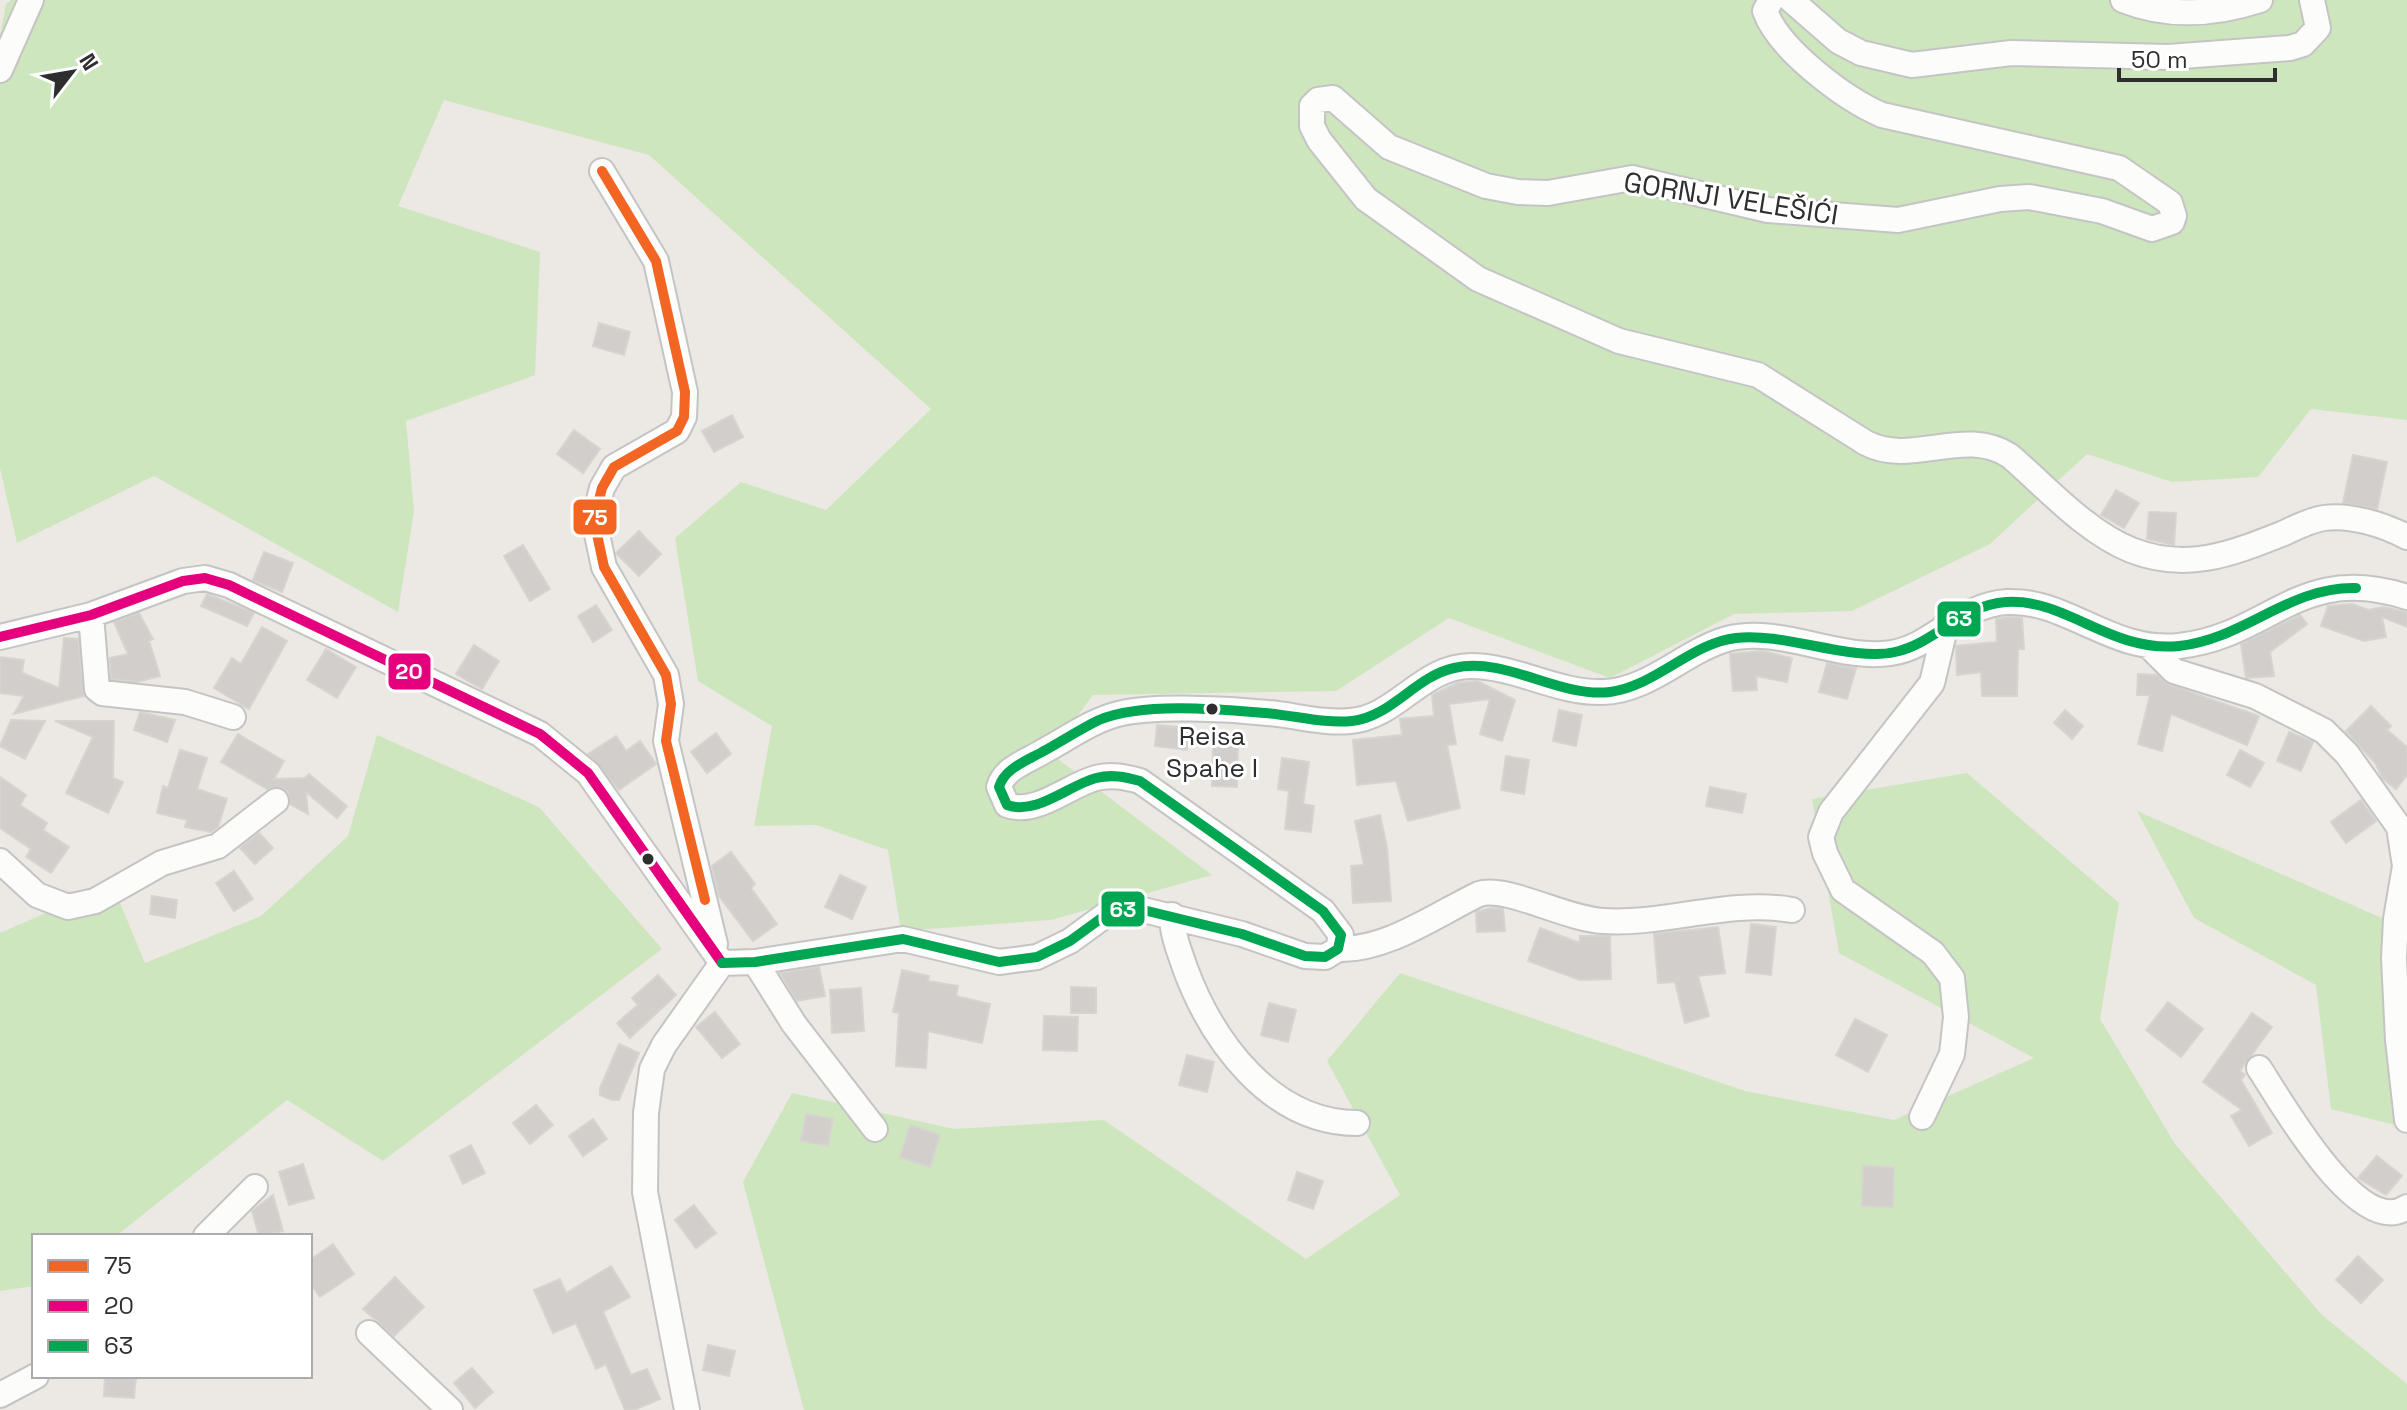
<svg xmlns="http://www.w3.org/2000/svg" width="2407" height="1410" font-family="'Space Grotesk',sans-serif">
	<rect width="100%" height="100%" fill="#ece8e4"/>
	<path fill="#cee6be" d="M11 0H2407V420L2311 409 2258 477 2172 482 2087 454 1990 544 1852 611 1734 614 1610 678 1449 618 1336 691 1093 695 1050 753 1212 875 1051 920 901 931 888 850 816 825 754 826 772 726 698 681 675 538 741 482 826 510 931 409 649 155 444 100 398 206 540 252 535 375 406 421 414 511 398 612 154 476 17 543 0 468V35L6 4Z
		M377 735 539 807 662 949 383 1161 287 1100 116 1236H34V1286L0 1291V933L112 884 145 963 261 916 348 836Z
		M1967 773 2119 903 2100 1019 2175 1144 2322 1315 2407 1384V1410H804L743 1182 792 1093 954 1129 1104 1120 1306 1259 1400 1195 1327 1061 1400 973 1745 1091 1894 1120 2034 1058 1839 953 1812 799Z
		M2137 811 2407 929V1128L2331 1109 2316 985 2194 918Z"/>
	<path fill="#d1cecb" stroke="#d7d4d0" stroke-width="2" d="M599 323 630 332 624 355 593 346Z
		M732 415 743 437 714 452 702 431Z
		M574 430 600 449 583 473 557 454Z
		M2353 455 2387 462 2377 509 2343 503Z
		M2116 490 2139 503 2124 528 2101 515Z
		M2149 512 2176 513 2174 545 2147 539Z
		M639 531 661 554 639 576 616 553Z
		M523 545 550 589 530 601 504 556Z
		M264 552 293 563 282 592 253 580Z
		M207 594 254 613 247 626 201 606Z
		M2352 604 2368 610 2383 607 2407 612V627L2382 617 2386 637 2364 641 2321 626 2328 606Z
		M596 605 612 630 593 642 578 616Z
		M139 613 153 639 149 641 160 676 137 682 111 679 110 658 128 654 114 622Z
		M2300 615 2307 624 2270 652 2274 676 2246 678 2241 644Z
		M2008 617 2022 618 2024 649H2018L2017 696H1982L1981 672 1957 675 1956 646 1997 642 1996 619Z
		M262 627 287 641 249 709 214 688 232 658 241 664Z
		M64 638 78 639 84 696 14 714 24 696 0 693V657L24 660 22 673 59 688Z
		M474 645 499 661 482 689 456 674Z
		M326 649 356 667 337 698 307 680Z
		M1762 651 1792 658 1787 682 1756 676 1757 690 1733 691 1730 654Z
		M1827 663 1856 668 1847 699 1819 692Z
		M2138 674 2157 675 2170 685 2259 716 2247 745 2171 714 2162 751 2138 744 2150 695H2137Z
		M1477 681 1515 700 1502 741 1480 734 1490 699 1449 704 1456 744 1447 745 1460 808 1408 821 1396 781 1357 785 1353 740 1402 735 1400 719 1434 716 1432 695 1457 683Z
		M2371 706 2391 726 2387 730 2407 747V775L2396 789 2382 778 2376 764 2346 731Z
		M1559 710 1582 715 1576 746 1553 741Z
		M2065 710 2083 726 2072 739 2054 723Z
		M140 712 175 720 167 742 134 730Z
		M11 720 45 721 25 759 0 746Z
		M55 721H114L113 778 123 782 108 813 66 793 93 737Z
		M1157 725 1189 728 1187 750 1155 746Z
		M2289 732 2313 742 2301 771 2277 761Z
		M716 733 731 754 707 773 691 752Z
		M238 734 284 761 274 779 305 778 309 774 347 806 337 818 306 792 308 814 290 804 288 792 282 788 267 789 221 762Z
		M616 736 626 751 640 741 656 764 619 790 588 754Z
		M1213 744H1238L1237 787 1212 786Z
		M180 750 207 758 197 789 227 799 218 827 211 832 185 827 187 820 157 813 163 786 168 788Z
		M2240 750 2264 763 2250 787 2227 775Z
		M1506 756 1529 760 1524 794 1501 790Z
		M1282 758 1309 762 1303 804 1314 806 1311 832 1285 829 1289 791 1278 789Z
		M0 777 26 795 20 805 47 823 43 830 69 847 51 873 26 857 31 849 0 828Z
		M1710 787 1746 794 1742 813 1706 806Z
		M2361 800 2376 821 2346 843 2331 822Z
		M1380 815 1387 847 1391 901 1353 903 1351 866 1364 865 1355 821Z
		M259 833 273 848 255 864 240 848Z
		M731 852 755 884 751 888 777 924 753 941 719 896 712 866Z
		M234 871 253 899 234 911 216 883Z
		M840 875 866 887 852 919 825 907Z
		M152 896 177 900 175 918 150 914Z
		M1491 908 1503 909 1505 931 1477 932 1476 912Z
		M1751 924 1776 927 1771 975 1746 972Z
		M1718 927 1725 973 1698 976 1709 1016 1685 1023 1675 982 1658 983 1654 934Z
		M1540 928 1580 943V936H1610L1611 979 1580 980 1528 961Z
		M819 967 825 996 797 1001 780 973Z
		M902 970 929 976 928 981 958 986 956 996 990 1004 982 1043 928 1031 926 1068 896 1066 899 1013 893 1012Z
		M658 975 676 995 630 1038 617 1023 638 1005 632 998Z
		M1071 987 1096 988V1013H1071Z
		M861 988 864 1031 832 1033 830 990Z
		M2168 1002 2203 1029 2181 1057 2146 1030Z
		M1269 1003 1296 1010 1288 1042 1261 1035Z
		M715 1012 740 1044 722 1058 696 1027Z
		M2252 1013 2272 1027 2240 1071 2245 1075 2241 1080 2272 1133 2249 1146 2231 1116 2242 1110 2203 1082Z
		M1044 1016 1078 1017 1077 1051 1043 1050Z
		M1855 1019 1887 1035 1868 1072 1836 1055Z
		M619 1044 639 1053 619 1100H612L600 1095V1088Z
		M1187 1055 1214 1062 1207 1092 1179 1085Z
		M536 1105 553 1125 530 1144 513 1123Z
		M806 1114 833 1119 828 1146 801 1141Z
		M593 1119 607 1139 583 1156 569 1136Z
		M910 1125 940 1135 930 1167 900 1157Z
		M471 1145 485 1173 463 1184 450 1156Z
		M2377 1156 2402 1176 2386 1195 2358 1178Z
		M303 1164 314 1198 289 1205 279 1172Z
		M1863 1166 1894 1167 1893 1207 1862 1206Z
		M1297 1172 1323 1181 1313 1209 1288 1200Z
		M273 1195 283 1231 259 1236 252 1211Z
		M694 1205 716 1233 696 1248 675 1220Z
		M333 1244 354 1274 320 1297 310 1283V1260Z
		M2358 1256 2383 1280 2361 1303 2336 1280Z
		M611 1266 630 1297 603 1312 631 1375 647 1369 660 1399 634 1410H625L606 1364 596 1369 576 1323 553 1333 534 1290 560 1279 566 1293Z
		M395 1277 424 1307 394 1336 363 1309Z
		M708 1345 735 1351 729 1376 703 1370Z
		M472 1368 493 1392 475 1408 454 1383Z
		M105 1376H136L134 1398 104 1396Z"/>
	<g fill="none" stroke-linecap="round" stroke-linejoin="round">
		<defs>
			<path id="minor" d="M1771 0 1765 11C1779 50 1845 99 1882 115L2119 168 2170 203 2174 216 2172 222 2152 229 2102 211 2029 197 2000 199 1898 220 1768 210 1632 178 1548 193 1518 192 1486 186 1389 147 1333 98 1318 100 1312 106V126L1319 140 1366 199 1478 279 1619 341 1758 375 1866 443C1912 467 1965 426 2010 456 2046 487 2086 532 2131 550 2187 572 2231 554 2284 533 2297 527 2310 520 2324 518 2350 514 2384 525 2407 537
				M1791 0 1838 41 1861 53 1912 65 2011 53 2168 57 2290 48 2303 44 2318 28 2312 0
				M2123 0C2168 18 2214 15 2260 0
				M0 70 31 0
				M602 171 656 261 685 392 684 417 677 431 614 467 602 488 594 520 604 567 666 675 671 704 666 741 715 944
				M91 615 97 689 102 693 185 702 233 717
				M0 637 91 615 183 581 205 578 229 585 540 734 588 773 722 963
				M2149 646 2174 671 2255 696 2324 731 2347 754 2399 827 2405 866 2396 919 2394 958 2398 1040 2407 1120
				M0 861 37 895 68 907 95 901 162 863 218 846 276 801
				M1172 915C1172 934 1179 950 1185 968 1212 1041 1271 1123 1357 1123
				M1338 949C1386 951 1437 914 1479 894 1506 885 1565 919 1603 921 1666 925 1728 899 1792 910
				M755 962 794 1024 875 1129
				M722 963 755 962 903 939 999 962 1037 957 1070 941 1107 914 1131 907 1242 934 1305 956 1325 957 1338 949 1341 935 1323 911 1140 781C1125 777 1112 774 1096 778 1069 785 1036 816 1007 805L999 787C1004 768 1028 761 1044 751 1068 738 1091 721 1118 714 1154 705 1229 709 1268 713 1294 715 1324 724 1350 721 1396 718 1422 666 1471 666 1516 666 1559 694 1603 692 1649 691 1685 651 1727 639 1780 625 1838 661 1891 653 1933 647 1959 605 2007 602 2067 599 2111 653 2179 646 2271 636 2299 562 2407 597
				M2259 1068C2281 1101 2359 1241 2407 1207
				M1922 1117 1952 1054 1956 1017 1952 978 1933 953 1843 890 1825 853 1821 837 1831 812 1932 683 1946 624
				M206 1236 255 1187
				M369 1333 450 1410
				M0 1395 36 1376
				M687 1410 645 1192 646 1113 652 1069 664 1045 722 963"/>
		</defs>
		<use href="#minor" stroke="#c5c4c5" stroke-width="28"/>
		<use href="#minor" stroke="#fcfcfb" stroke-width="24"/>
		<defs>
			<path id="bus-1" d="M602 171 656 261 685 392 684 417 677 431 614 467 602 488 594 520 604 567 666 675 671 704 666 741 705 900"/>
			<path id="bus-2" d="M0 637 91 615 183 581 205 578 229 585 540 734 588 773 722 963"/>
			<path id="bus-3" d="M722 963 755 962 903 939 999 962 1037 957 1070 941 1107 914 1131 907 1242 934 1305 956 1325 957 1338 949 1341 935 1323 911 1140 781C1125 777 1112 774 1096 778 1069 785 1036 816 1007 805L999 787C1004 769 1026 761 1042 752 1061 742 1080 729 1099 720 1142 702 1218 709 1265 713 1293 715 1324 724 1352 721 1391 717 1416 676 1454 668 1506 656 1558 698 1610 692 1656 686 1691 643 1736 638 1784 632 1852 662 1895 652 1936 643 1961 605 2006 602 2066 598 2111 653 2179 646 2244 639 2290 586 2356 588"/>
		</defs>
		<use href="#bus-1" stroke="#fff" stroke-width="16"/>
		<use href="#bus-2" stroke="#fff" stroke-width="16"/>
		<use href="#bus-3" stroke="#fff" stroke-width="16"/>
		<use href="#bus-1" stroke="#f26522" stroke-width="10"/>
		<use href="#bus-2" stroke="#e5007d" stroke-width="10"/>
		<use href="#bus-3" stroke="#00a651" stroke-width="10"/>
	</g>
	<g fill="#2e2e2e" stroke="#fff" stroke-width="3">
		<circle cx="1212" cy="709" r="7"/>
		<circle cx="648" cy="859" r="7"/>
	</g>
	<g text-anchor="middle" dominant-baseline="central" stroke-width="6" stroke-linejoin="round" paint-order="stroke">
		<g font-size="26" fill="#2e2e2e" stroke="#fff">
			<text x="1212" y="736">Reisa<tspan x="1212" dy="32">Spahe I</tspan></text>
		</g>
		<g font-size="28" fill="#2e2e2e" stroke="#fff">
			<text transform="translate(1731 198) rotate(9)">GORNJI VELEŠIĆI</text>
		</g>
	</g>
	<g stroke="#fff" stroke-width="3">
		<rect x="572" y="498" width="46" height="38" rx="8" fill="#f26522"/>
		<rect x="1936" y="600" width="46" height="38" rx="8" fill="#00a651"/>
		<rect x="387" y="652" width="45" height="39" rx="8" fill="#e5007d"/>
		<rect x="1100" y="890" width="46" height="38" rx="8" fill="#00a651"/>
	</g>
	<g font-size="22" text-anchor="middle" font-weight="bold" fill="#fff">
		<text x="595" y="525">75</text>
		<text x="1959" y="626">63</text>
		<text x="409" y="679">20</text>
		<text x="1123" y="917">63</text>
	</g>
	<rect x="32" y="1234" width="280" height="144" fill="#ffffff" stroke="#ababab" stroke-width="2"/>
	<rect x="48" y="1260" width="40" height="12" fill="#f26522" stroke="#ababab" stroke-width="2"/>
	<text x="104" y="1274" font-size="24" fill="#2e2e2e">75</text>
	<rect x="48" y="1300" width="40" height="12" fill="#e5007d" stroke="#ababab" stroke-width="2"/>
	<text x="104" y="1314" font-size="24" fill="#2e2e2e">20</text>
	<rect x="48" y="1340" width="40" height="12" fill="#00a651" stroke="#ababab" stroke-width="2"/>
	<text x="104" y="1354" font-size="24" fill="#2e2e2e">63</text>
	<g transform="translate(72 72) rotate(59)" stroke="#ffffff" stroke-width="6" paint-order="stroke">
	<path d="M0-6L14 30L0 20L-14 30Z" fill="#2e2e2e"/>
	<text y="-12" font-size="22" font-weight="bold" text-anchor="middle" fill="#2e2e2e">N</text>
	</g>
	<path d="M2119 68v12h156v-12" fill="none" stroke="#2e2e2e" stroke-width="4"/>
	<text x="2131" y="68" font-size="24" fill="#2e2e2e" stroke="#ffffff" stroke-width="6" paint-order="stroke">50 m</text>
</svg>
